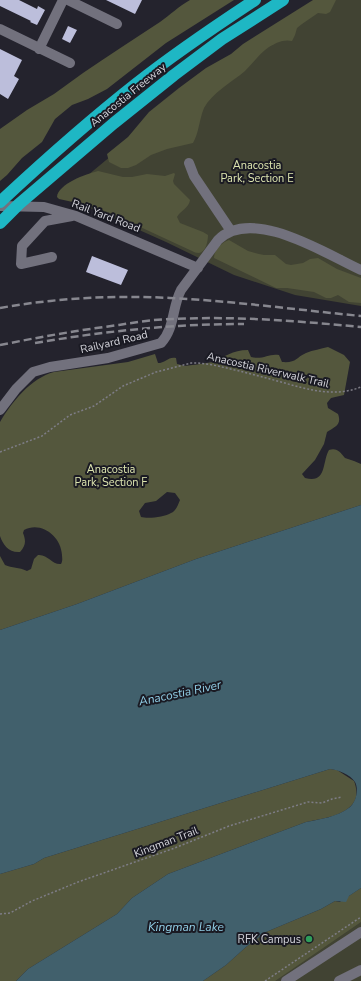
<svg xmlns="http://www.w3.org/2000/svg" width="361" height="981" font-family="'Nunito Sans',sans-serif">
	<rect width="100%" height="100%" fill="#24232d"/>
	<path fill="#414333" d="M320 0H361V306L295 295 234 275 166 242 90 208 64 195 129 141Z
		M361 888V981H203L340 902Z"/>
	<path fill="#54573d" fill-rule="evenodd" d="M190 0H234L166 43 107 89 88 99 72 105 55 119 42 142 22 158 7 175 0 181V129L27 110 54 94 83 73C108 56 134 39 160 22 170 15 179 6 190 0Z
		M313 0H336L330 12 326 14 318 13 302 24 297 28 295 35 292 41C283 39 276 43 269 47 259 54 253 63 245 71 232 82 212 93 204 108 199 120 199 133 193 143L167 149 151 155 136 165 128 168H121L109 162 107 154 128 137 149 112 179 88 206 68 231 54 243 44Z
		M98 171 123 177H132L147 174 165 176 174 173 175 174 173 181 174 184 190 200C189 208 181 210 177 217L180 223 203 232 208 235C208 241 206 252 199 253 196 253 194 252 192 251L110 213 91 206 59 199 57 197C58 184 86 174 98 171Z
		M229 240 248 251 259 254 264 255H275L286 264 291 265 303 263 310 259 318 258 337 269 361 278V303L349 302 338 295 331 298H326L314 292 287 288H276L214 258C214 250 222 242 229 240Z
		M328 347 344 355 350 362 344 395 331 398 327 403 328 408 338 414C342 425 335 427 327 432L324 444 315 460 302 474 305 478C327 484 322 462 329 450 337 447 341 453 345 458L354 461 361 464V505L196 559 77 604 0 630V556L5 565C12 568 19 567 27 571L31 569 34 559 38 555C48 554 52 565 61 564 63 560 62 558 62 555 61 536 41 521 24 530L23 533C26 541 26 545 20 552 9 553 3 545 0 536V422C12 402 31 378 54 372L128 362 155 354 158 363C165 363 169 356 176 358L177 364C179 364 181 365 184 366 185 366 209 363 212 362 225 357 232 350 248 350L251 357C263 360 269 353 279 355L282 362C297 363 295 358 306 353 313 350 321 349 328 347ZM167 492 175 493 180 500C178 505 176 511 171 513 165 517 148 519 141 517L139 511 145 503 156 501Z
		M330 769 337 770 354 781C356 786 357 792 356 797 352 815 321 819 306 822L168 874 132 898 117 914 28 969 16 981H0V874L34 864 44 858Z
		M361 888V922L275 981H203L226 965 246 947 266 932 321 909 335 901 340 902Z"/>
	<path fill="#41606c" d="M361 505V888L349 896 346 902 335 901 321 909 266 932 246 947 226 965 203 981H16L28 969 117 914 132 898 168 874 306 822C321 819 337 817 350 807 356 802 359 789 355 782 350 774 338 770 330 769L44 858 34 864 0 874V630L77 604 196 559Z"/>
	<path fill="#bcbedb" d="M0 0H19L37 9 38 6 45 10 37 25 30 22 31 21 0 6Z
		M106 0H142L135 14Z
		M68 26 77 30 70 43 62 39Z
		M0 49 22 60 14 76 19 79 8 99 0 94Z
		M92 256 128 270 121 285 86 272Z"/>
	<g fill="none" stroke-linecap="round" stroke-linejoin="round">
		<path stroke="#7e7d86" stroke-width="1.5" stroke-dasharray="2 2" stroke-linecap="butt" d="M0 452 42 436 70 415 94 406 123 386 156 372 191 363H198L213 365C232 369 251 374 270 379 301 387 330 399 361 387
			M0 914 10 913 32 901 78 882 172 849 229 826 308 802 322 803 332 799 342 797
			M265 981 361 917"/>
		<path stroke="#72717d" stroke-width="10" d="M68 0 117 24
			M0 29 70 63
			M39 49 63 0
			M189 163 194 176 231 231
			M0 206 44 207 76 216 198 268
			M52 257 21 264 22 246 45 221 72 216
			M0 410 16 389 33 372 50 367 108 358 161 343C175 328 172 307 181 290L218 240C252 206 326 254 361 270
			M286 981 361 932
			M339 981 361 970"/>
		<path stroke="#1eb7c4" stroke-width="12" d="M0 202C44 161 89 121 136 84 174 54 214 27 255 0
			M0 223 19 204 114 123 174 75 222 39 283 0"/>
		<path stroke="#87878f" stroke-width="2.5" stroke-dasharray="8 4" stroke-linecap="butt" d="M0 308C56 298 113 295 170 298 234 301 298 310 361 316
			M35 343C105 331 174 324 244 324
			M0 345C40 337 79 330 119 325 137 322 156 319 174 319 236 316 298 321 361 327"/>
	</g>
	<circle fill="#2e9e5b" stroke="#1a1a23" stroke-width="1.5" cx="309" cy="939" r="4"/>
	<g text-anchor="middle" dominant-baseline="central" stroke-width="4" stroke-linejoin="round" paint-order="stroke">
		<g font-size="11" fill="#d4d4db" stroke="#1a1a23">
			<text transform="translate(128 95) rotate(-39)">Anacostia Freeway</text>
			<text transform="translate(106 216) rotate(21)">Rail Yard Road</text>
			<text transform="translate(114 342) rotate(-13)">Railyard Road</text>
			<text transform="translate(268 370) rotate(13)">Anacostia Riverwalk Trail</text>
			<text transform="translate(166 842) rotate(-21)">Kingman Trail</text>
		</g>
		<g font-size="11" fill="#dde5af" stroke="#1a1a23">
			<text x="257" y="165">Anacostia<tspan x="257" dy="13">Park, Section E</tspan></text>
			<text x="111" y="469">Anacostia<tspan x="111" dy="13">Park, Section F</tspan></text>
		</g>
		<g font-size="11" fill="#d4d4db" stroke="#1a1a23" text-anchor="end">
			<text x="301" y="939">RFK Campus</text>
		</g>
		<g font-size="12" font-style="italic" fill="#91cee6" stroke="#1a1a23">
			<text transform="translate(180 693) rotate(-12)">Anacostia River</text>
			<text x="186" y="927">Kingman Lake</text>
		</g>
	</g>
</svg>
